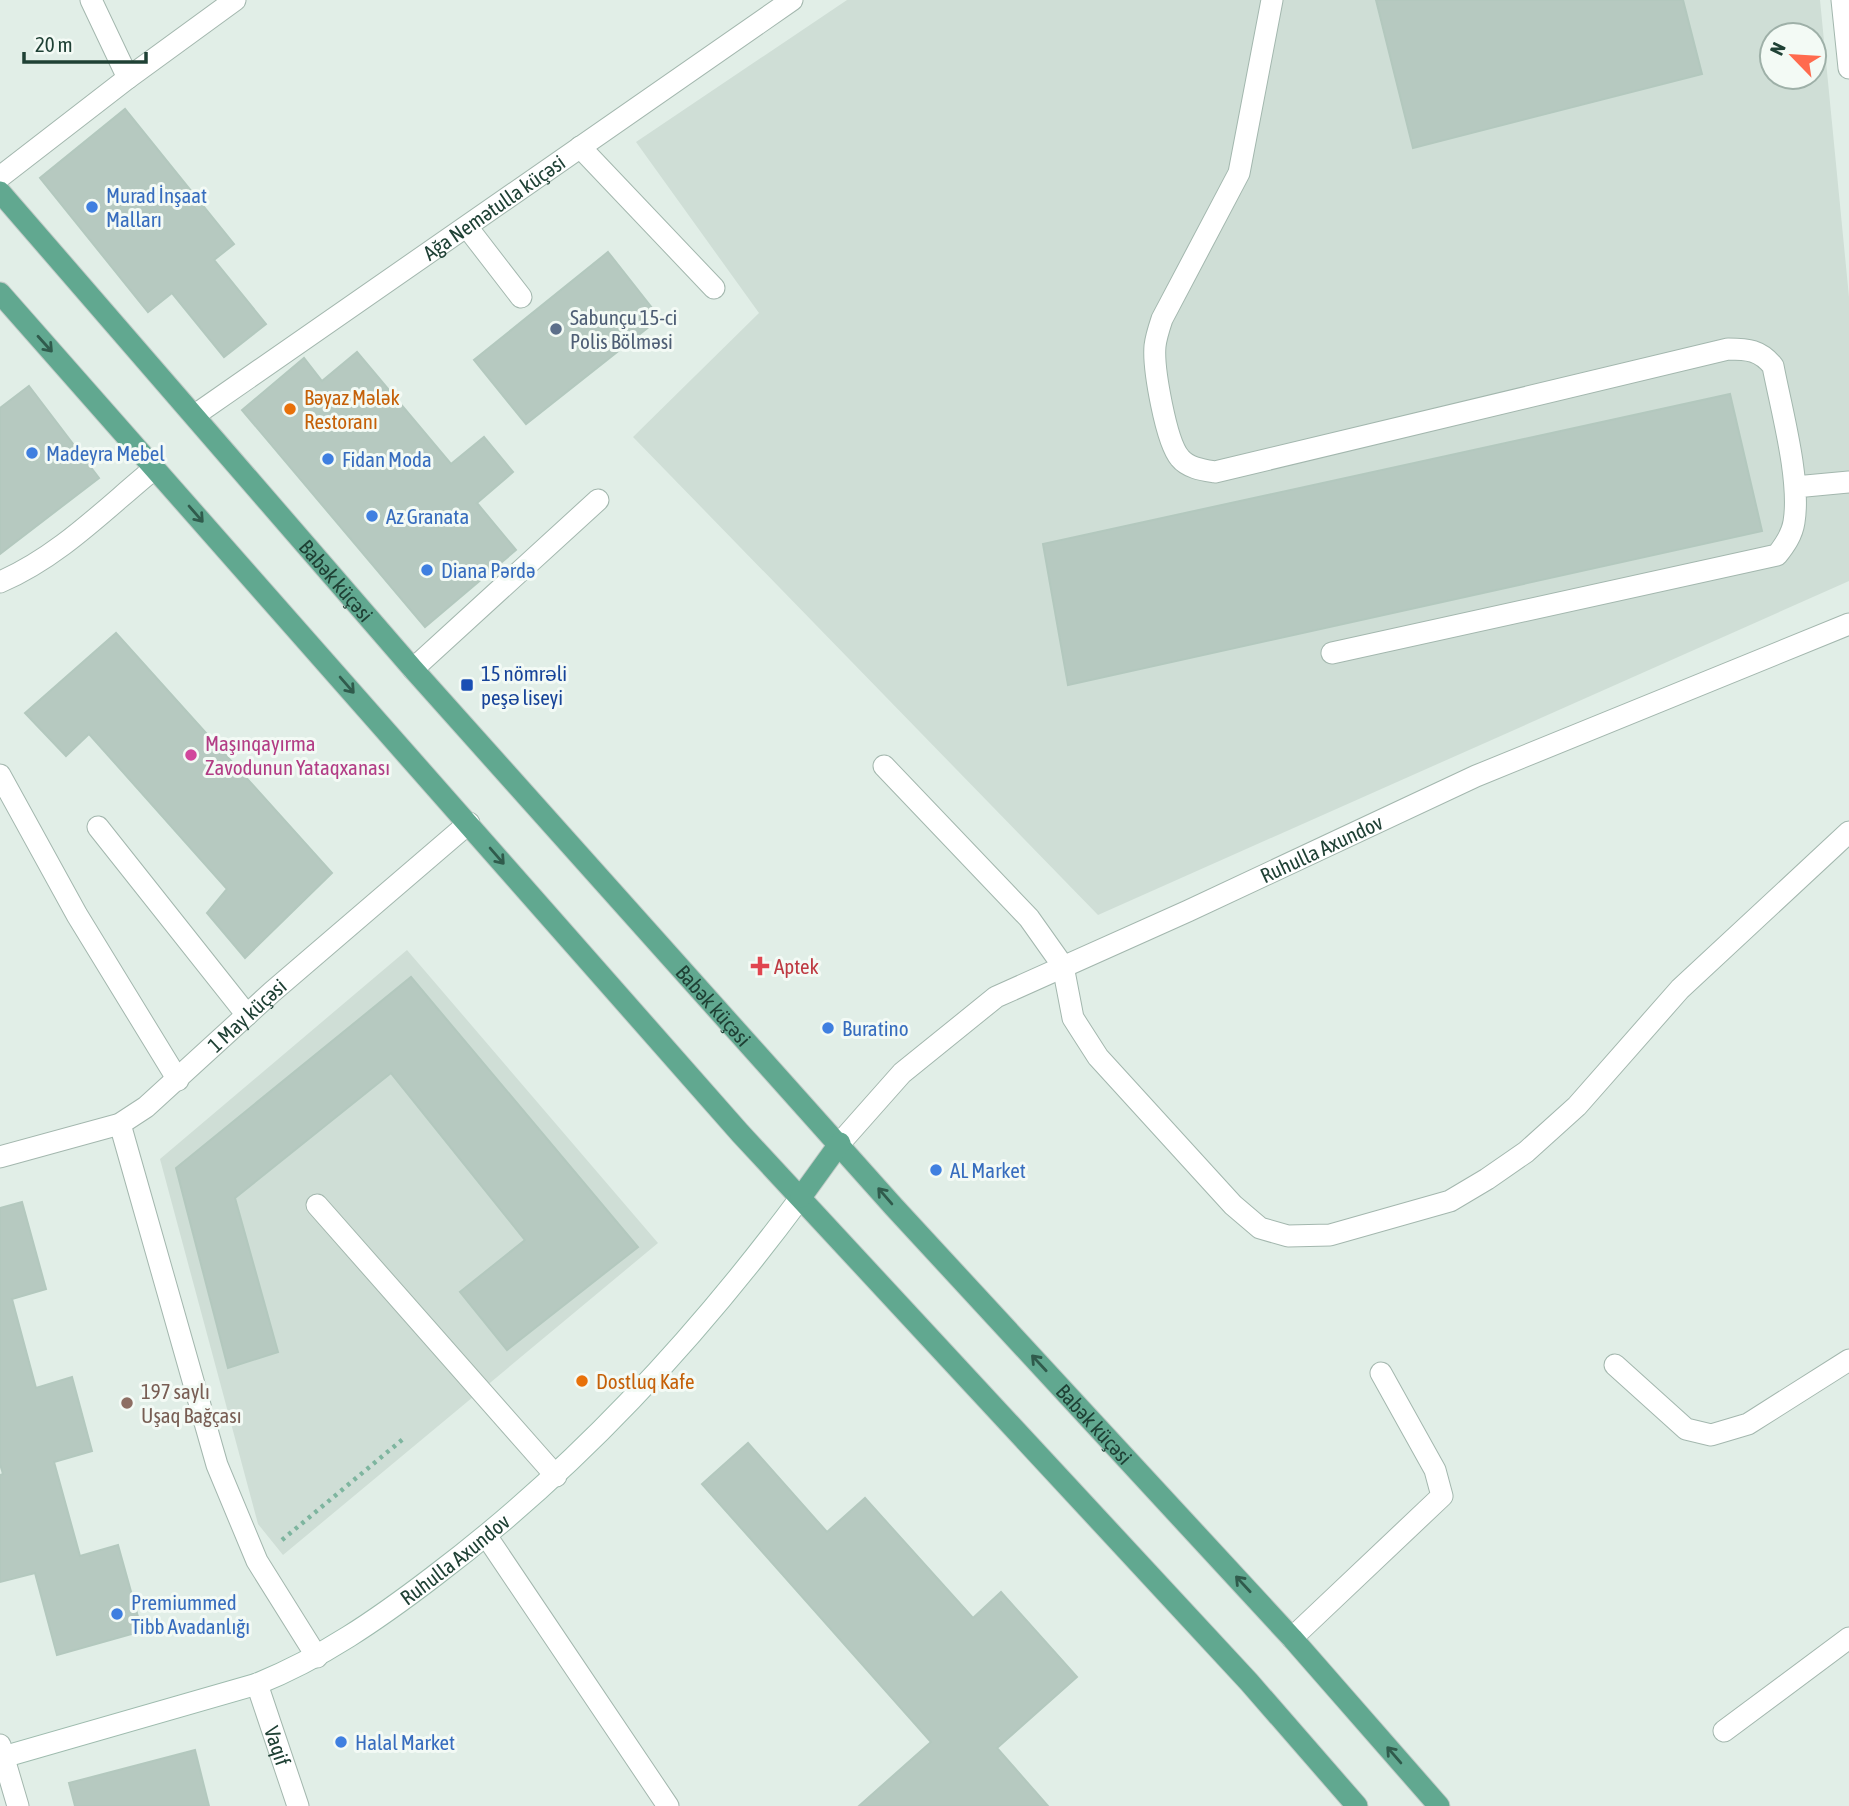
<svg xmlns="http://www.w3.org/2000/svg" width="1849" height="1806" font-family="'Asap Condensed',sans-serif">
	<rect width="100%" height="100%" fill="#e1eee7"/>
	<path fill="#cfded6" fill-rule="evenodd" d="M847 0H1820L1849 297V581L1098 915 633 437 759 313 636 142ZM1772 35H1814V77H1772Z
		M407 950 658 1243 283 1555 258 1524 160 1159Z"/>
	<path fill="#b6c9c0" stroke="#b3c8be" stroke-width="2" d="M1376 0H1683L1702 74 1413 148Z
		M125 109 234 244 214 260 266 324 224 357 172 293 148 312 40 178Z
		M608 252 660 318 526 424 474 360Z
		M357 352 451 464 484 437 513 472 477 503 516 550 425 627 242 410 304 358 322 381Z
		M29 386 99 478 0 554V408Z
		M1730 394 1762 531 1068 685 1043 544Z
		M116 633 332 873 245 958 207 913 227 889 89 734 66 756 25 713Z
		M411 977 638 1247 507 1350 460 1292 525 1240 391 1073 235 1198 278 1352 228 1368 176 1168Z
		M22 1202 46 1289 12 1299 36 1388 72 1377 92 1451 54 1462 80 1556 118 1545 142 1631 57 1655 35 1573 0 1582V1475L3 1474 0 1464V1208Z
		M748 1443 827 1532 865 1498 973 1618 1001 1592 1077 1677 997 1748 1048 1806H859L931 1742 702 1484Z
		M195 1750 209 1806H75L69 1783Z"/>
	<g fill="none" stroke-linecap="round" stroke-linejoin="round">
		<defs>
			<path id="lane" d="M1272 0 1239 173 1162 319C1159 328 1156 337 1155 346 1153 368 1166 442 1180 458 1188 468 1203 470 1215 472L1728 349C1748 349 1760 350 1773 366 1781 408 1801 480 1794 522 1792 535 1785 545 1777 555L1332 653
				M580 147 714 288
				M467 227 521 297
				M1795 487 1849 482
				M884 766 1029 918 1063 966
				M98 827 247 1015
				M317 1205 556 1476"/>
			<g id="street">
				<path d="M1842 0 1849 68"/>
				<path d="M128 78 235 0"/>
				<path d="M0 177 128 78 91 0"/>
				<path id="s1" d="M195 415 792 0"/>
				<path d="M0 582C59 557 106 508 155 468"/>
				<path d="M413 669 598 500"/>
				<path d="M0 775 77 915 178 1080"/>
				<path d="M1063 966 1073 1018 1098 1057 1233 1205 1260 1228 1288 1236 1330 1235 1450 1201 1487 1179 1526 1152 1577 1106 1680 989 1849 832"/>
				<path d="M120 1124 217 1465 257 1561 317 1657"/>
				<path id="s2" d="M840 1143 902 1073 996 997 1188 911 1476 776 1849 624"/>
				<path id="s3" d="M0 1157 120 1124 146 1107 272 992 469 823"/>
				<path d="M1615 1365 1686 1429 1711 1435 1748 1424 1849 1360"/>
				<path d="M487 1537 668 1806"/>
				<path d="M1292 1638 1442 1496 1435 1470 1381 1373"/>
				<path id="s4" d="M257 1684 298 1806"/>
				<path d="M1724 1731 1849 1638"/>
				<path d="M0 1745 18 1806"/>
			</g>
			<g id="secondary">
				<path id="s5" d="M0 1758 257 1684C322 1658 378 1619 433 1577 575 1470 695 1340 801 1197"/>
			</g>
			<g id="primary">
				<path id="s6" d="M0 192 413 669 894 1207 1292 1638 1439 1806"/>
				<path d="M0 293 740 1133 1249 1682 1357 1806"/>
				<path d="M801 1197 840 1143"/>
			</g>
		</defs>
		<use href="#lane" stroke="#a3b7ae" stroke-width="23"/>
		<use href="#street" stroke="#a3b7ae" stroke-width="23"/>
		<use href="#secondary" stroke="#9ebbae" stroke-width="23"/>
		<use href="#primary" stroke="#c0cac6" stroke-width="23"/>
		<path stroke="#7eb59f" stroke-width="4.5" stroke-dasharray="3.5 5" stroke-linecap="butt" d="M282 1540 403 1439"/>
		<use href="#lane" stroke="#fff" stroke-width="21"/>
		<use href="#street" stroke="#fff" stroke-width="21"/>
		<use href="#secondary" stroke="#fff" stroke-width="21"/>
		<use href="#primary" stroke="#61a890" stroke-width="21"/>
	</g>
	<defs><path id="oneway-shaft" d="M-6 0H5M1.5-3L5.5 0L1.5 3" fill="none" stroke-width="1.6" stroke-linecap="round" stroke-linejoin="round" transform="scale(1.75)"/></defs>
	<g stroke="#305b4c">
		<use href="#oneway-shaft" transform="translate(45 344) rotate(48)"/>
		<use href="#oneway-shaft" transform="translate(196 514) rotate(49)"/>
		<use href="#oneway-shaft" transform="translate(347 685) rotate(49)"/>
		<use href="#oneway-shaft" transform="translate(497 856) rotate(49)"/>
		<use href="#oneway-shaft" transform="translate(885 1196) rotate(-131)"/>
		<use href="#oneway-shaft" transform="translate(1039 1363) rotate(-133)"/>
		<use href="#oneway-shaft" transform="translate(1243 1584) rotate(-133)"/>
		<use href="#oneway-shaft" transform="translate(1394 1755) rotate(-131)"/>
	</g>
	<g fill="#3f7fe0" stroke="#f3faf5" stroke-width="2.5">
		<circle cx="92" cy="207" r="7"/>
		<circle cx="32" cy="453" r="7"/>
		<circle cx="328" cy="459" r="7"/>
		<circle cx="372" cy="516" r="7"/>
		<circle cx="427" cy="570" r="7"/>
		<circle cx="828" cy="1028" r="7"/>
		<circle cx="936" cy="1170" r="7"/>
		<circle cx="117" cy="1614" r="7"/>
		<circle cx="341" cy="1742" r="7"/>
	</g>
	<circle fill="#5c6f8a" stroke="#f3faf5" stroke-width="2.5" cx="556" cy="329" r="7"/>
	<g fill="#e8710a" stroke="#f3faf5" stroke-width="2.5">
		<circle cx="290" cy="409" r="7"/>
		<circle cx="582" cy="1381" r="7"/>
	</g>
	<rect fill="#1a4fb4" stroke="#f3faf5" stroke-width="2.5" x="460" y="678" width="14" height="14" rx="3.5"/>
	<circle fill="#d1479c" stroke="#f3faf5" stroke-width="2.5" cx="191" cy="755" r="7"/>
	<path fill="#e0444e" stroke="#f3faf5" stroke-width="2.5" d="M756.5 955.5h7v7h7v7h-7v7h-7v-7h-7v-7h7z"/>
	<circle fill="#8d6e63" stroke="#f3faf5" stroke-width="2.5" cx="127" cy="1403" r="7"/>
	<g text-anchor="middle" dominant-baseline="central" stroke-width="6" stroke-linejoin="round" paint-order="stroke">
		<g font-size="21" fill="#366cbe" stroke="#f3faf5" text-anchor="start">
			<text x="106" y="195">Murad İnşaat<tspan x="106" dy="24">Malları</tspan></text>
			<text x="46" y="453">Madeyra Mebel</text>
			<text x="342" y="459">Fidan Moda</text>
			<text x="386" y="516">Az Granata</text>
			<text x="441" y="570">Diana Pərdə</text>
			<text x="842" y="1028">Buratino</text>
			<text x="950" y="1170">AL Market</text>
			<text x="131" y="1602">Premiummed<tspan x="131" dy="24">Tibb Avadanlığı</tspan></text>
			<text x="355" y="1742">Halal Market</text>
		</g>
		<g font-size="21" fill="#1f4135" stroke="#f3faf5">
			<text stroke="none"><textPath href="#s1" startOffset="364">Ağa Nemətulla küçəsi</textPath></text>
			<text stroke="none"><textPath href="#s6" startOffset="514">Babək küçəsi</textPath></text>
			<text stroke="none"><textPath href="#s2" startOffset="572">Ruhulla Axundov</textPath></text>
			<text stroke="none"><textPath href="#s6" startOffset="1082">Babək küçəsi</textPath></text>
			<text stroke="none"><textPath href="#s3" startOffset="292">1 May küçəsi</textPath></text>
			<text stroke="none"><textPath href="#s6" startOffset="1648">Babək küçəsi</textPath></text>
			<text stroke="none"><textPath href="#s5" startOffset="502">Ruhulla Axundov</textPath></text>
			<text stroke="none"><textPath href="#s4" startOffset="65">Vaqif</textPath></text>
		</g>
		<g font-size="21" fill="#4e5e75" stroke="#f3faf5" text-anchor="start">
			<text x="570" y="317">Sabunçu 15-ci<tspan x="570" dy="24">Polis Bölməsi</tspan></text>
		</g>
		<g font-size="21" fill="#c56008" stroke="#f3faf5" text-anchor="start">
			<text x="304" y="397">Bəyaz Mələk<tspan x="304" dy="24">Restoranı</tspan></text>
			<text x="596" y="1381">Dostluq Kafe</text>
		</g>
		<g font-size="21" fill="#164399" stroke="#f3faf5" text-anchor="start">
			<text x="481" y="673">15 nömrәli<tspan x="481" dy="24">peşә liseyi</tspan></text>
		</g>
		<g font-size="21" fill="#b23c85" stroke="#f3faf5" text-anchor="start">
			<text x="205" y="743">Maşınqayırma<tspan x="205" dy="24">Zavodunun Yataqxanası</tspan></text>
		</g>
		<g font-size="21" fill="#be3a42" stroke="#f3faf5" text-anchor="start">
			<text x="774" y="966">Aptek</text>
		</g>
		<g font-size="21" fill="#785e54" stroke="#f3faf5" text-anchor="start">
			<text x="141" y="1391">197 saylı<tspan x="141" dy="24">Uşaq Bağçası</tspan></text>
		</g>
	</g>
	<g transform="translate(1793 56) rotate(295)"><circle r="33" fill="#f3faf5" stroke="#9eb0a8" stroke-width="2"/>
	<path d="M0-5L12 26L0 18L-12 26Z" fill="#ff6a4e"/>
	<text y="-10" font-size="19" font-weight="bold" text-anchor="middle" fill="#1f4135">N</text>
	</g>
	<path d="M24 52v10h122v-10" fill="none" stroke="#1f4135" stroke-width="3.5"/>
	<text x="35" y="52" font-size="21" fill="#1f4135" stroke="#f3faf5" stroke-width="5" paint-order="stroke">20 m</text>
</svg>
